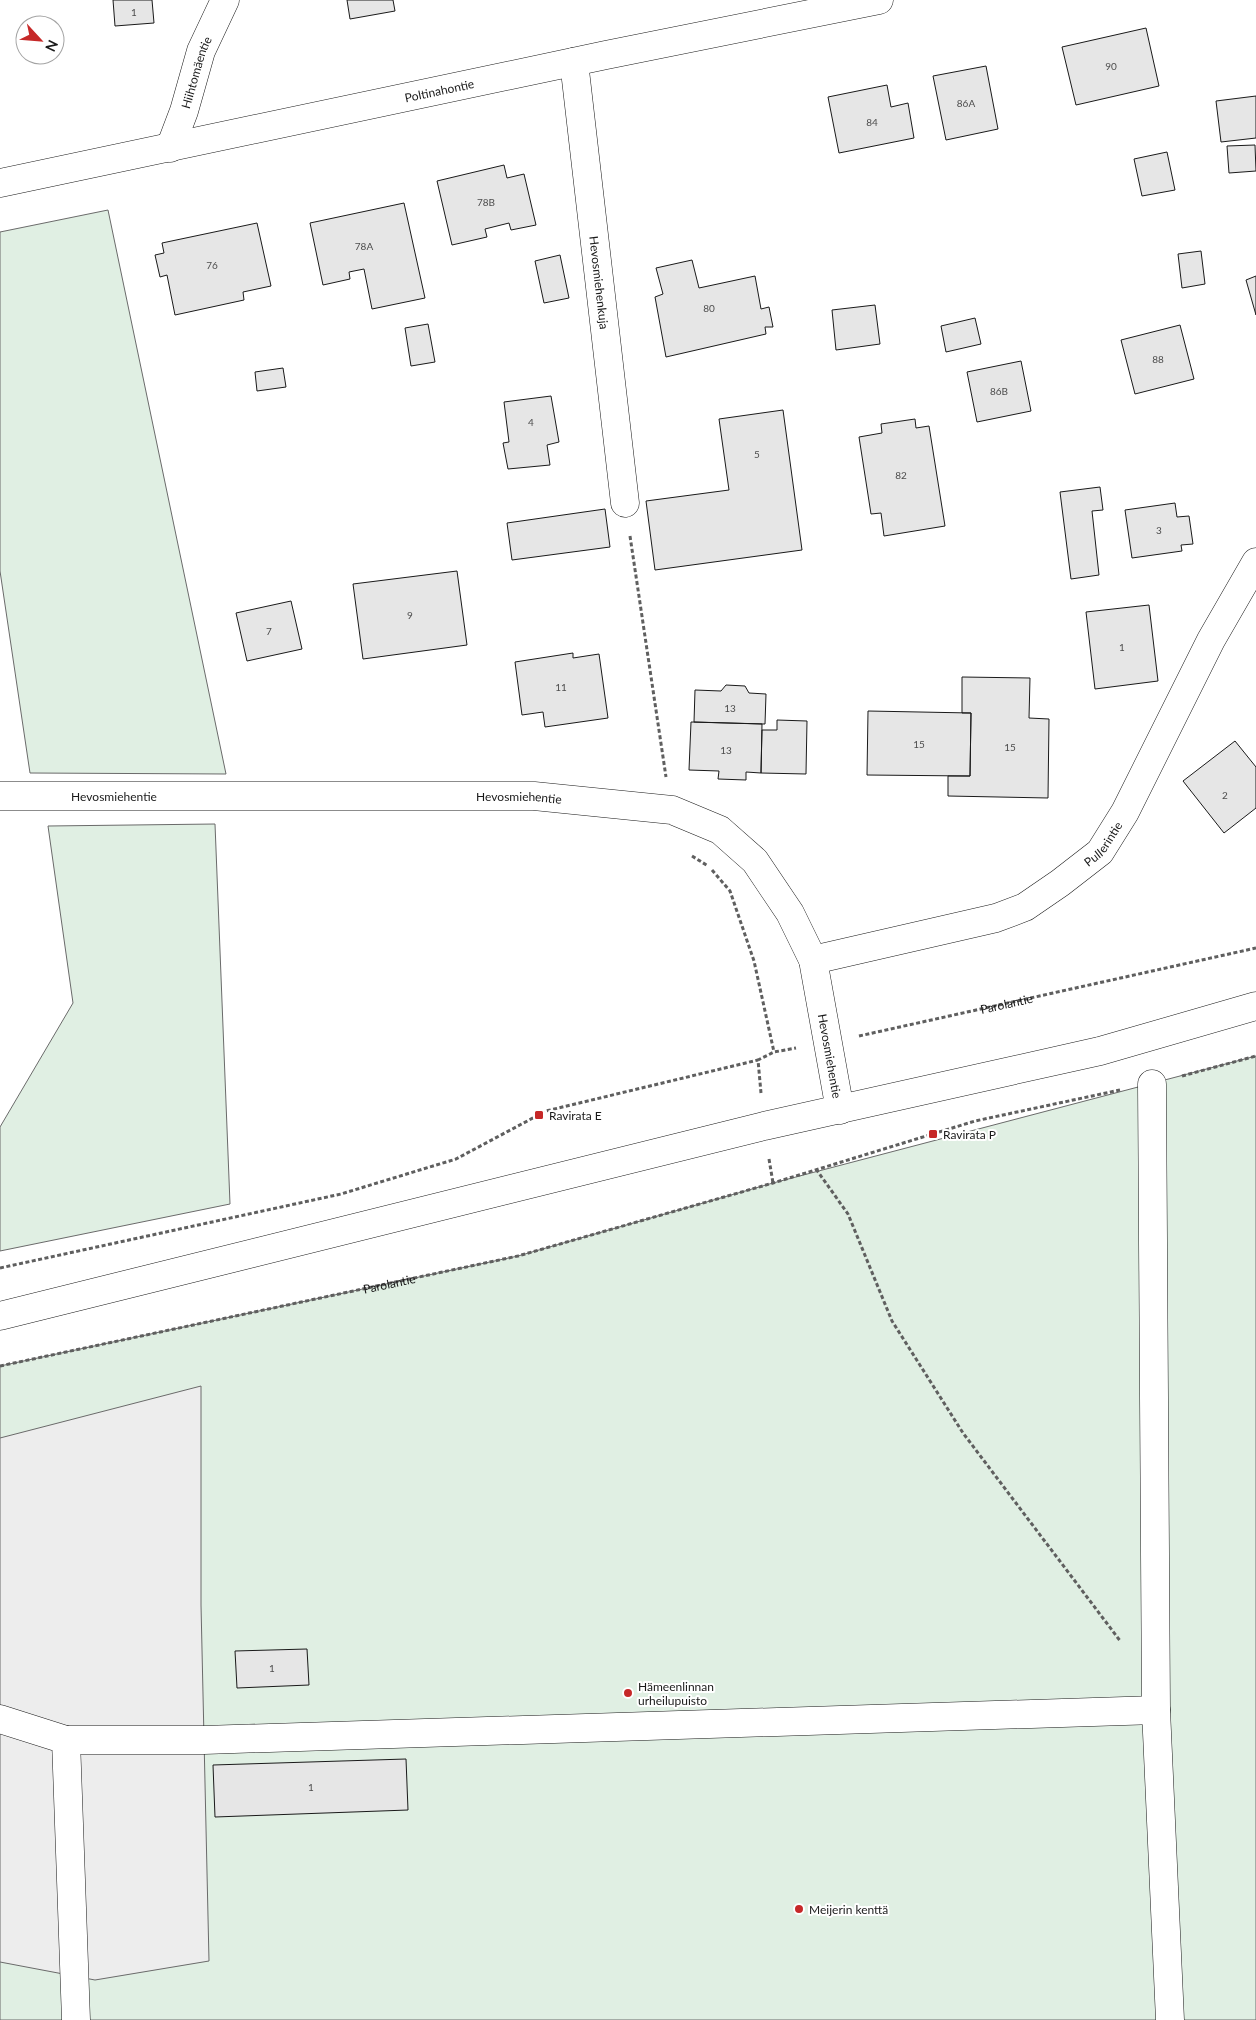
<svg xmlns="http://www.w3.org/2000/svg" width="1256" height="2020" font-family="Lato,sans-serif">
	<rect width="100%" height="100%" fill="#fff"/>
	<path fill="#e0efe3" stroke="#6a6a6a" d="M108 210 226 774 30 773 0 571V232Z
		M215 824 230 1204 0 1251V1127L73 1003 48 826Z
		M1256 1056V2020H0V1366L518 1256 773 1183Z"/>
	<path fill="#ededed" stroke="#6a6a6a" d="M201 1386V1605L209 1961 95 1980 0 1962V1438Z"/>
	<path fill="#e6e6e6" stroke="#1a1a1a" d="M113 0H152L154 23 115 26Z
		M347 0H393L395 11 350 19Z
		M1146 28 1159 86 1076 105 1062 47Z
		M986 66 998 129 946 140 933 76Z
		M887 85 891 107 908 103 914 138 839 153 828 97Z
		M1256 96V138L1221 142 1216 101Z
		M1255 145 1256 171 1229 173 1227 146Z
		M1167 152 1175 190 1142 196 1134 159Z
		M504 165 507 178 524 174 536 225 511 230 509 223 485 229 487 237 452 245 437 181Z
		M404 203 425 298 372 309 364 269 349 272 350 279 323 285 310 223Z
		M257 223 271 286 243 292 244 300 175 315 167 275 160 277 155 255 164 253 162 243Z
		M1201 251 1205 284 1182 288 1178 254Z
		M560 255 569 298 544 303 535 261Z
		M692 260 699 288 755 276 761 309 769 307 773 327H765L766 334 666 357 655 297 663 294 656 268Z
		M1256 276V315L1246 280Z
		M875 305 880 344 836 350 832 310Z
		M975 318 981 344 946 352 941 326Z
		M428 324 435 362 411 366 405 328Z
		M1180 325 1194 379 1135 394 1121 340Z
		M1021 361 1031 411 977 422 967 372Z
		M283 368 286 387 257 391 255 372Z
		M551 396 559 442 547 445 550 465 508 469 503 443 509 442 504 402Z
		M783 410 802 550 655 570 646 501 729 490 719 419Z
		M915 419 916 428 929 426 945 526 884 536 881 513 871 514 859 437 882 433 881 424Z
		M1100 487 1103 510 1092 511 1099 575 1071 579 1060 492Z
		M1175 503 1177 517 1189 516 1193 544 1181 545 1182 551 1132 558 1125 510Z
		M605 509 610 547 512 560 507 523Z
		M457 571 467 645 363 659 353 584Z
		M291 601 302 649 247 661 236 613Z
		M1149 605 1158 681 1095 689 1086 612Z
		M573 653V658L599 654 608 718 545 727 543 712 522 715 515 662Z
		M962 677 1030 678 1029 718 1049 719 1048 798 948 796V776H970L971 713H962Z
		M726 685 745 686 749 693 766 694 765 724 694 722 695 690 721 691Z
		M868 711 971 713 970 776 867 775Z
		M777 720 807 721 806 774 761 773 762 730H777Z
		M691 722 762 724 761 773 746 772V780L718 779 719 771 689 770Z
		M1235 741 1256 767V808L1224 833 1183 781Z
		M307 1649 309 1685 237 1688 235 1651Z
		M406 1759 408 1810 215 1817 213 1765Z"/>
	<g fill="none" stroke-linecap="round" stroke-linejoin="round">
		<defs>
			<g id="minor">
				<path id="s3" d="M574 62 625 503"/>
				<path id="s4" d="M170 148 184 111 201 51 225 0"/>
				<path id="s5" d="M0 183 606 55 879 0"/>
				<path id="s6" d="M0 796H534L672 810 720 830 755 861 790 913 813 960 840 1110"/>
				<path id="s7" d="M813 960 996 918 1025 907 1060 883 1100 852 1125 812 1211 640 1256 562"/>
				<path d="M1152 1084 1156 1710 1170 2020"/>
				<path d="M0 1719 66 1740 76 2020"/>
				<path d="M66 1740H204L1156 1710"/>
			</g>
			<path id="major" d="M0 1316 764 1126 1100 1051 1256 1006"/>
		</defs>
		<use href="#minor" stroke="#1a1a1a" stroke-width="29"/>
		<use href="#major" stroke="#1a1a1a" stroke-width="29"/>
		<g stroke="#5f5f5f" stroke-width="3" stroke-dasharray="4 2.5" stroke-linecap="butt">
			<path d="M630 536 666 777"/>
			<path d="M692 856 708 866"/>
			<path d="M712 870 730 891 754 961 774 1052"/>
			<path id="s1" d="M859 1036 1256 948"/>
			<path d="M1182 1076 1256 1056"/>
			<path d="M761 1093 758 1060 774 1052 796 1048"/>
			<path d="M769 1159 773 1183"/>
			<path d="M816 1169 848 1214 892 1321 963 1433 1121 1642"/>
			<path d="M0 1268 341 1194 456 1159 546 1111 758 1060"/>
			<path id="s2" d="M0 1366 518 1256 773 1183 975 1121 1120 1090"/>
		</g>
		<use href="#minor" stroke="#fff" stroke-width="28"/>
		<use href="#major" stroke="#fff" stroke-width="28"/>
	</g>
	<g fill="#c62828" stroke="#fff" stroke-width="2">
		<rect x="534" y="1110" width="10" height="10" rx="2.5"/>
		<rect x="928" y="1129" width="10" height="10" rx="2.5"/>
		<circle cx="628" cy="1693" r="5"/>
		<circle cx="799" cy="1909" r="5"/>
	</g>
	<g text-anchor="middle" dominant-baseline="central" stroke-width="4" stroke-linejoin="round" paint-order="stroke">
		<g font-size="10" fill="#4d4d4d">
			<text x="134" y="12">1</text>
			<text x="1111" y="66">90</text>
			<text x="966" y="103">86A</text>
			<text x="872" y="122">84</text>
			<text x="486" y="202">78B</text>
			<text x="364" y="246">78A</text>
			<text x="212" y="265">76</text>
			<text x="709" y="308">80</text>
			<text x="1158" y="359">88</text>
			<text x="999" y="391">86B</text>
			<text x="531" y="422">4</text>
			<text x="757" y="454">5</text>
			<text x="901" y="475">82</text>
			<text x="1159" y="530">3</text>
			<text x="410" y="615">9</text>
			<text x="269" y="631">7</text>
			<text x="1122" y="647">1</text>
			<text x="561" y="687">11</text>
			<text x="730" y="708">13</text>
			<text x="919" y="744">15</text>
			<text x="1010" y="747">15</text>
			<text x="726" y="750">13</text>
			<text x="1225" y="795">2</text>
			<text x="272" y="1668">1</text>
			<text x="311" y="1787">1</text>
		</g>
		<g font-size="12" fill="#1a1a1a" stroke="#fff">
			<text stroke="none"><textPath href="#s4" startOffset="80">Hiihtomäentie</textPath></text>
			<text stroke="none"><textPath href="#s5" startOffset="449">Poltinahontie</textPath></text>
			<text stroke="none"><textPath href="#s3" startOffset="222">Hevosmiehenkuja</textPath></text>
			<text stroke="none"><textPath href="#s6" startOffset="114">Hevosmiehentie</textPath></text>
			<text stroke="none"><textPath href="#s6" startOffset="519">Hevosmiehentie</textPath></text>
			<text stroke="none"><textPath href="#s7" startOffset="320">Pullerintie</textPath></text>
			<text stroke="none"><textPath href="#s1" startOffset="151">Parolantie</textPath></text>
			<text stroke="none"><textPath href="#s6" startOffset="984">Hevosmiehentie</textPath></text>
			<text stroke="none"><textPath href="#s2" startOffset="398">Parolantie</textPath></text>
		</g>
		<g font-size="12" fill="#1a1a1a" stroke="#fff" text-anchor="start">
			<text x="549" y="1115">Ravirata E</text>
			<text x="943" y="1134">Ravirata P</text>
			<text x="638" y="1686">Hämeenlinnan<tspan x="638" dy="14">urheilupuisto</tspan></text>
			<text x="809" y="1909">Meijerin kenttä</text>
		</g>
	</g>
	<g transform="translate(40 40) rotate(116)"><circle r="24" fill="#ffffff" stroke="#a3a3a3"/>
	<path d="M0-4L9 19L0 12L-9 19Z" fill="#c62828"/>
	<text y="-8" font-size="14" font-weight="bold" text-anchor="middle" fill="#1a1a1a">N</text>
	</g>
</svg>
